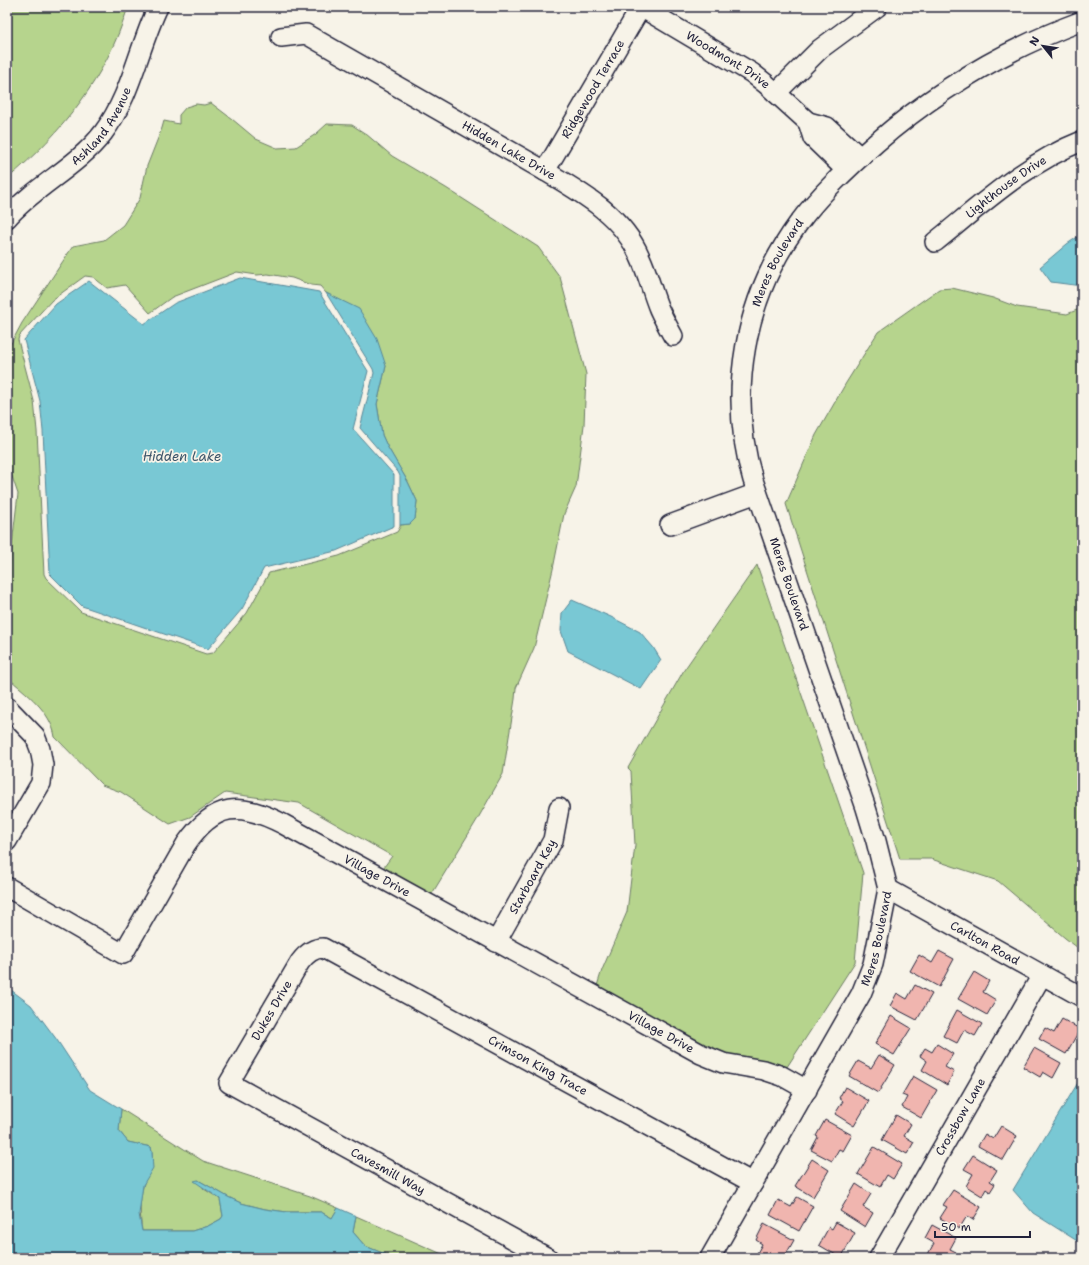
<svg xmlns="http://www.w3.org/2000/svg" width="1089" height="1265" font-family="'Shantell Sans',sans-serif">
	<rect width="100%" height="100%" fill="#f7f3e8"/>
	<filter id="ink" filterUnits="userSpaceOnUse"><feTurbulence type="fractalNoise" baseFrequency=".025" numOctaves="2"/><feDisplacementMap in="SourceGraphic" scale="8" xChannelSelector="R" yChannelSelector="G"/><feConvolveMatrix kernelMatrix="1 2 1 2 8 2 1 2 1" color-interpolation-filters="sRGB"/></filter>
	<g filter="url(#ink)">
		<path fill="#b6d48d" stroke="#6c7b64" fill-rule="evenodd" d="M7 7H128C106 78 63 132 7 179Z
			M211 103 232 119 256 139 277 148 296 147 316 134 327 124 352 125 366 134 392 156 446 188 538 247 560 277 586 374 584 425 576 487 564 514 553 569 534 648 516 688 515 699 503 774 477 820 430 897 381 871 392 856 299 803 225 793 190 817 170 824 121 792 102 785 55 737C51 711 26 693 7 677V587L18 494 7 462V351L22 323 73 246 104 240 123 225 140 198 147 166 162 128 164 121 179 124V115L186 107 196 104 204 105ZM237 272 257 275 268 274 292 278 311 285 320 286 326 293 332 296 386 366 377 404 382 435 387 446 408 482 417 501 415 519 410 524 400 525V527L397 532 339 556 269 573 247 613 213 653 206 654 81 612 46 578 44 574 37 431 34 401 18 340 19 336 52 300 85 276 93 277 107 288 125 285 150 313 172 297Z
			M952 288 993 298 1017 307 1067 314 1082 308V951L1065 938 998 881 931 859H900L786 504 816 435 846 383 878 332 939 289Z
			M757 565 863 873 855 962 785 1070 715 1054 596 989 602 970 627 912 635 845 631 771 628 768 684 670Z
			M121 1109 203 1161 310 1196 338 1208 332 1218 321 1212H287L265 1209 241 1203 228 1197 198 1180 204 1189 220 1199 223 1216 221 1219 208 1226 192 1231H142C140 1216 139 1202 143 1187 146 1171 156 1166 151 1147L128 1142 119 1131Z
			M356 1216 451 1258H395L365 1246 353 1232Z"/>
		<path fill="#79c8d4" stroke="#568697" d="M1082 234V286L1051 282 1040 267 1067 244Z
			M240 278 319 292 368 371 353 429 394 475V526L336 551 264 568 242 609 208 649 82 606 50 574 43 431 40 401 24 340 56 304 89 281 144 324 175 303Z
			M326 293 359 309 377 339 386 366 377 404 382 435 387 446 408 482 417 501 415 519 410 524 400 525V476L398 472 360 428 374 373 373 369Z
			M572 600 611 617 640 632 653 647 661 660 641 689 568 651 561 631 562 613Z
			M7 987 31 1005 57 1040 90 1090 121 1109 119 1131 128 1142 151 1147C153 1154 152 1161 153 1168L143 1185 139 1214 142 1231H192L208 1226 221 1219 223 1216 220 1199 194 1181 198 1180 228 1197 241 1203 265 1209 287 1212H321L332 1218 338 1208 356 1216 353 1232 365 1246 395 1258H7Z
			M1079 1081 1082 1083V1244L1033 1213 1013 1190Z"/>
		<path fill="#f0b5af" stroke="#22223b" d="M939 951 954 959 939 987 910 971 919 955 932 963Z
			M974 972 989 981 983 992 996 1000 987 1015 958 999Z
			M915 985 932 994 917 1020 890 1006 897 993 907 999Z
			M957 1010 982 1024 975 1036 964 1030 957 1043 943 1036Z
			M891 1016 911 1028 894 1055 875 1044Z
			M1062 1019 1080 1029 1066 1054 1039 1039 1045 1028 1054 1033Z
			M937 1044 953 1054 945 1067 954 1072 947 1085 922 1070 927 1061 920 1056 925 1048 932 1052Z
			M1034 1048 1061 1063 1053 1078 1043 1072 1040 1077 1023 1067Z
			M879 1055 895 1065 878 1093 849 1076 858 1061 871 1068Z
			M913 1076 937 1090 921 1118 902 1107 907 1097 902 1095Z
			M845 1087 869 1101 854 1126 835 1114 843 1101 839 1098Z
			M896 1115 911 1124 904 1136 914 1142 907 1154 882 1140Z
			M825 1120 852 1135 843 1151 839 1149 832 1161 811 1150 818 1137 816 1136Z
			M1001 1126 1017 1136 1003 1160 978 1146 985 1134 993 1139Z
			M874 1147 902 1164 893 1179 887 1175 880 1187 858 1174Z
			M973 1155 997 1170 990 1181 995 1184 990 1192 986 1189 982 1196 966 1186 973 1174 964 1169Z
			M812 1159 829 1170 813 1197 795 1186Z
			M856 1184 871 1194 863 1207 873 1213 865 1227 840 1211Z
			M953 1190 981 1207 973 1220 967 1216 959 1229 940 1218 947 1207 943 1205Z
			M797 1197 813 1206 799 1231 770 1215 778 1200 791 1207Z
			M836 1222 855 1233 841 1258 819 1245 829 1227 832 1229Z
			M764 1224 794 1240 784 1258 755 1257 762 1244 756 1240Z
			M932 1225 956 1238 950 1249 956 1252 953 1258H930L927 1256 934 1243 925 1238Z
			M813 1254 820 1258H810Z"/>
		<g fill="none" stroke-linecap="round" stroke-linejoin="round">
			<defs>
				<g id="minor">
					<path id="s1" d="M641 7 752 73 766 84 808 122"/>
					<path id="s2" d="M281 37 306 34 545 171C582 193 622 215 640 257 648 274 652 292 659 309 663 318 668 327 673 336"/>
					<path d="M776 93 820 49 877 7"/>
					<path d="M846 170 813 138 808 122 827 127 860 157"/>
					<path id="s3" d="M545 171 641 7"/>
					<path id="s4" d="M7 218C35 186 77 167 103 133 131 96 138 49 158 7"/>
					<path id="s5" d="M935 242C981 205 1026 163 1082 141"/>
					<path d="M670 525 757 493"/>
					<path d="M7 707 35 736 40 749 43 765 41 783 7 841"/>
					<path id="s6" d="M7 887 123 954 186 844C215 802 240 802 283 824L701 1054 723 1063 764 1070 782 1076 807 1090"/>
					<path id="s7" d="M888 889 1082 997"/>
					<path id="s8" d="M496 942 553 840 559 808"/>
					<path id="s9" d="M548 1258 229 1083 300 962C306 954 313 948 323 948L753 1183"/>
					<path id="s10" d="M710 1258 861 994 873 964 888 889 876 841 866 808 753 480C727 394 744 298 798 224 820 194 848 168 876 143 937 90 1006 49 1082 21"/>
					<path id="s11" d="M879 1258 1042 975"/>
				</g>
			</defs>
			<use href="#minor" stroke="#22223b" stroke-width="22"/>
			<use href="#minor" stroke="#f7f3e8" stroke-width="19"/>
		</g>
	</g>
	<g text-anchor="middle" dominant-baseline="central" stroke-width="3.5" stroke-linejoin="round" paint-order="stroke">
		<g font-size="12" fill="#22223b" stroke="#f7f3e8">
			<text stroke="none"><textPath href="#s1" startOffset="102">Woodmont Drive</textPath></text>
			<text stroke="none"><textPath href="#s3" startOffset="95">Ridgewood Terrace</textPath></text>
			<text stroke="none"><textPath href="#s4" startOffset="133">Ashland Avenue</textPath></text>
			<text stroke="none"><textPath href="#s2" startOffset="259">Hidden Lake Drive</textPath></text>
			<text stroke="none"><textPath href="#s5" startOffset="90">Lighthouse Drive</textPath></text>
			<text stroke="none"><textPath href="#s10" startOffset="1069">Meres Boulevard</textPath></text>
			<text transform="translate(789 584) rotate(71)">Meres Boulevard</text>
			<text stroke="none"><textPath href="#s6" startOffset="481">Village Drive</textPath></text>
			<text stroke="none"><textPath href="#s8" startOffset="75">Starboard Key</textPath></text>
			<text stroke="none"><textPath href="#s10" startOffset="362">Meres Boulevard</textPath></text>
			<text stroke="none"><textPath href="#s7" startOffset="111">Carlton Road</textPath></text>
			<text stroke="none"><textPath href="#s9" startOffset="448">Dukes Drive</textPath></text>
			<text stroke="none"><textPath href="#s6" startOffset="805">Village Drive</textPath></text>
			<text stroke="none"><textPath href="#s9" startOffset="777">Crimson King Trace</textPath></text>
			<text stroke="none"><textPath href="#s11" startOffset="163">Crossbow Lane</textPath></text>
			<text transform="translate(388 1171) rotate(29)">Cavesmill Way</text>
		</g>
		<g font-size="13" font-style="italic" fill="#3c5469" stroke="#f7f3e8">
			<text x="182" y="456">Hidden Lake</text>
		</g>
	</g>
	<rect width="1089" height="1265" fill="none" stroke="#f7f3e8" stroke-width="24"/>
	<rect x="12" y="12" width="1065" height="1241" fill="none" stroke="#22223b" stroke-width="1.5" filter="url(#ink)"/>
	<g transform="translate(1043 46) rotate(300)" stroke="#f7f3e8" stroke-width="3" paint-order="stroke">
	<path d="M0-3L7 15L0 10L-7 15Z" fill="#22223b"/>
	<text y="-6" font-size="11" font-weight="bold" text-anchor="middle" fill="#22223b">N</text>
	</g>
	<path d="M935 1231v6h95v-6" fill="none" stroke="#22223b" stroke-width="2"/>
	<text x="941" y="1231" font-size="12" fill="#22223b" stroke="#f7f3e8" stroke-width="3" paint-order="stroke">50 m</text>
</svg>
